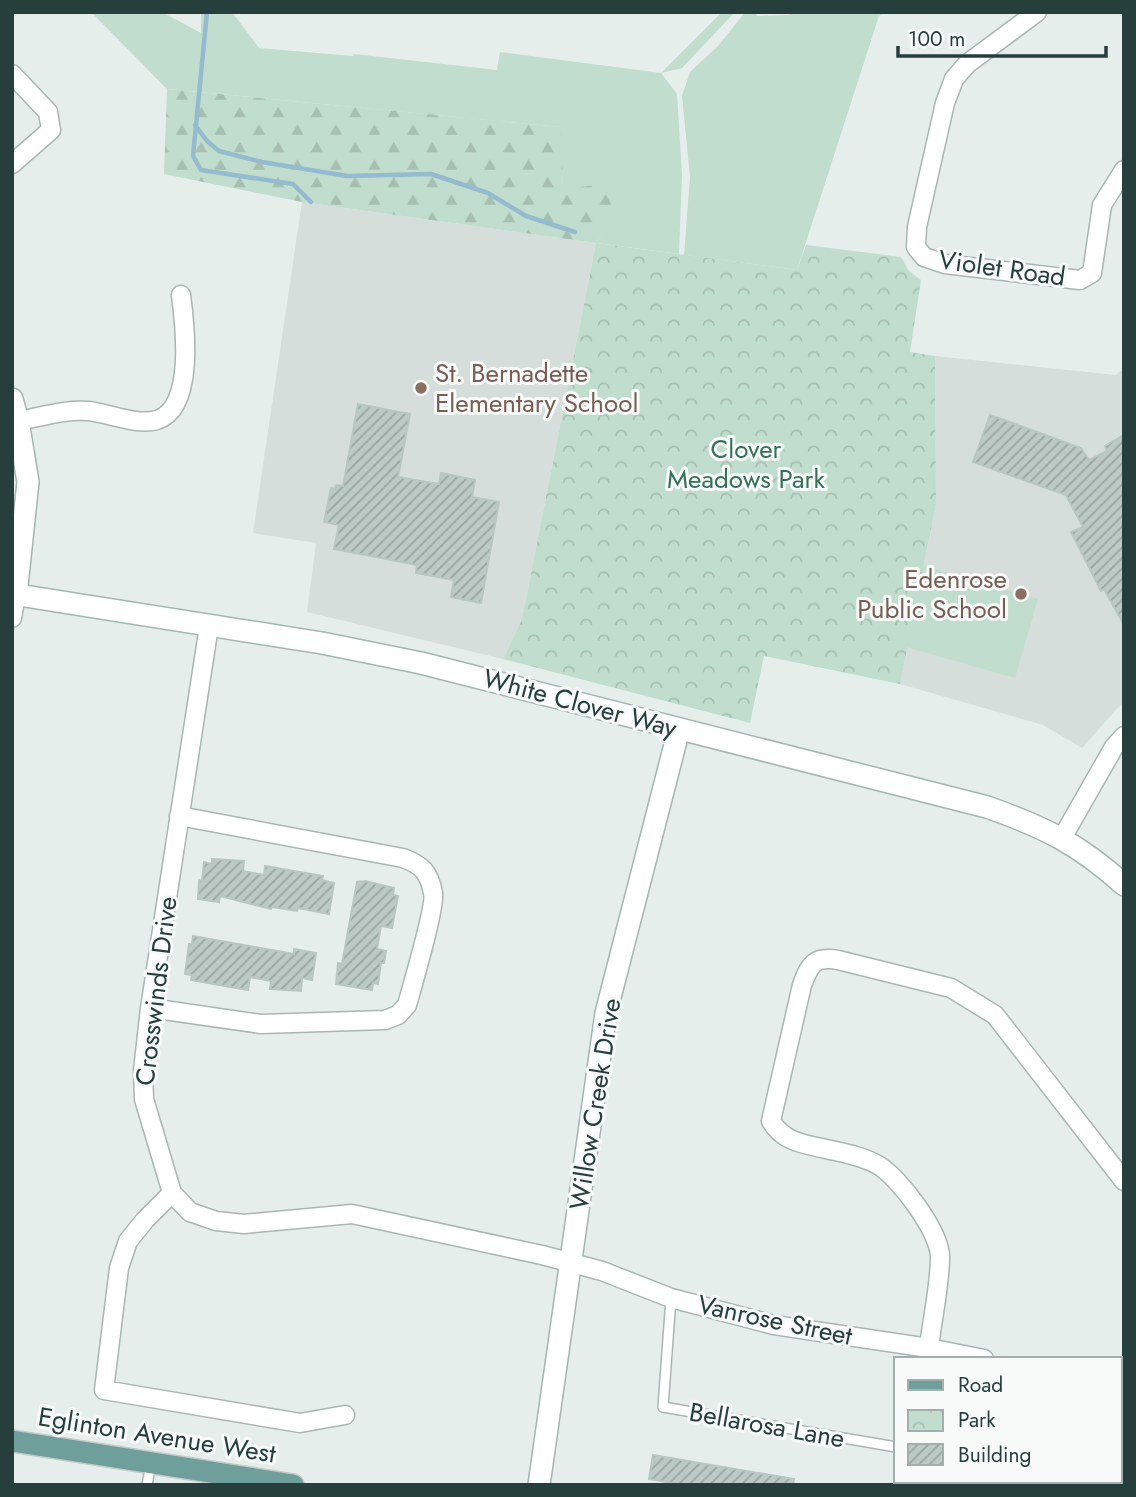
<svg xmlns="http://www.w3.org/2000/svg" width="1136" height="1497" font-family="Jost,sans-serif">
	<defs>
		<pattern id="forest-firs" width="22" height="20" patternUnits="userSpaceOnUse" patternTransform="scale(1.75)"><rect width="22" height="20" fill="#c1ddcd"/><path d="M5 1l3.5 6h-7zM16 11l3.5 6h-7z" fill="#a6bfb1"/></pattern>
		<pattern id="park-crowns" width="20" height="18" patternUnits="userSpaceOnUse" patternTransform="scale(1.75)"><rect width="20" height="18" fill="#c1ddcd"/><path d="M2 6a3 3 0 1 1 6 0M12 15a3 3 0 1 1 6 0" fill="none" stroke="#a6bfb1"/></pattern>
		<pattern id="building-hatch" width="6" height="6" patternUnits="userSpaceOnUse" patternTransform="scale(1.75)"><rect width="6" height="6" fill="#bcc9c5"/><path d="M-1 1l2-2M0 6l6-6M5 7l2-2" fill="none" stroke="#99a5a1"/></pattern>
	</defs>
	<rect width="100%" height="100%" fill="#e6eeec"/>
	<path fill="#d5dedb" d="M302 202 596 243 522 619 503 659 307 612 316 543 253 533Z
		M935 356 1115 375 1124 369V701L1082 748 1043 725 900 684 936 504Z"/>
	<path fill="#c1ddcd" d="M91 12H162L201 33V12H232L259 48 353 56 354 54 497 70 500 52 661 73 722 12H735L682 68 661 73 677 94 682 175 679 254 596 243 620 202 563 190 560 127 167 89Z
		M745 12H755L757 16 789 15 791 12H885L879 16 797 270 684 255 690 177 682 96 690 72 719 45Z
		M905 560 1038 599 1015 678 882 640Z"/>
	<path fill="url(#forest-firs)" d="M167 89 561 127 563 189 597 185 621 202 596 243 302 202 164 174Z"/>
	<path fill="url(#park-crowns)" d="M596 243 797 270 806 245 901 257 909 271 921 280 910 352 935 356 936 504 900 684 764 656 750 723 503 659 522 619Z"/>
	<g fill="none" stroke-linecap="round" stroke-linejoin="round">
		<path stroke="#94bbce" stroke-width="4.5" d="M207 12 193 156 201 170 293 184 311 202
			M195 125 207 141 219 151 262 162 347 176 431 174 488 193 526 216 575 232"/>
	</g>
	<path fill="url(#building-hatch)" stroke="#b9c7c4" stroke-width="2" d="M358 404 410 414 398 477 439 484 441 473 475 480 472 497 499 502 481 603 451 597 454 580 416 573 417 565 334 549 339 525 324 522 331 488 335 489 336 485 343 486Z
		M990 415 1081 448 1089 460 1107 451 1105 446 1124 435V625L1104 589 1101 591 1071 532 1083 527 1066 495 973 462Z
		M212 859 244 861 243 871 264 875 265 866 323 876 322 880 334 883 329 914 298 908 297 911 272 907 271 909 220 896 219 902 198 899 199 880 202 881 204 862 212 864Z
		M365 881 394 888 393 895 398 896 392 928 381 926 377 949 386 951 384 963H381L378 984 373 983 372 990 336 984 338 963 342 964 357 882Z
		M193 936 294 954V949L316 953 312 980 302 978 301 991 270 989 271 981 250 977 248 990 191 980 192 975 185 974 189 944H192Z
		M653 1455 794 1479 793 1485H683L649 1479Z"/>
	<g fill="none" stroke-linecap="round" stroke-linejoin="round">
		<defs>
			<path id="lane" d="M671 1298 663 1407 896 1447
				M1120 1438 1124 1434
				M1120 1481 1123 1485
				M147 1485 151 1463"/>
			<path id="street" d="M1037 12 967 64 954 79 945 103 917 227 916 247 924 257 945 264 1080 280 1092 273 1102 205 1124 170
				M12 74 48 112 51 130 12 164
				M18 421C41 417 65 409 88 411 109 413 136 426 157 420 195 408 185 325 181 295
				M12 618 16 595
				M209 626 150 1008 143 1071 144 1099 172 1193 190 1212 216 1221 244 1224 352 1214 542 1255 602 1271 671 1298 774 1325 929 1348 984 1359
				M1062 838 1114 747 1124 736
				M150 1008 261 1024 385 1020 398 1015 407 1005C412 987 436 905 433 893 429 872 422 865 403 858L179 816
				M172 1193 145 1220 128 1241 119 1268 104 1390 300 1423 345 1415
				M929 1348C932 1319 940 1286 940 1257 940 1232 899 1177 878 1165 862 1156 843 1153 826 1149 804 1144 783 1142 771 1121L802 985C810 964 814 956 838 960L951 988 995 1015 1124 1181
				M1120 1374H1124"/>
			<path id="secondary" d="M12 399 18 421 28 482 16 595
				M12 594 322 643 421 663 987 807C1044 827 1079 844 1124 885
				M539 1485 606 1013 679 729"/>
			<path id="primary" d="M12 1441 293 1485"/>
		</defs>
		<use href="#lane" stroke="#a9b6b4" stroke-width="12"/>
		<use href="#street" stroke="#a9b6b4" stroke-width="21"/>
		<use href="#secondary" stroke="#a3b6b2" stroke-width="24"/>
		<use href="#primary" stroke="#c2c9c8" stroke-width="24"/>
		<use href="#lane" stroke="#fff" stroke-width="9"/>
		<use href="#street" stroke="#fff" stroke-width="18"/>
		<use href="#secondary" stroke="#fff" stroke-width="21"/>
		<use href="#primary" stroke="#6f9f9b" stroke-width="21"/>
	</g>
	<g fill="#8d6e63" stroke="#f7faf9" stroke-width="2.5">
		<circle cx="421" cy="388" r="7"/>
		<circle cx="1021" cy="594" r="7"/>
	</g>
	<g text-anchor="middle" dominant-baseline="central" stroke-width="6" stroke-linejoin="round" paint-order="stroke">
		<g font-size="26" fill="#263f3c" stroke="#f7faf9">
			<text transform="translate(1002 268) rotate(8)">Violet Road</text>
			<text transform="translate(580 703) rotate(15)">White Clover Way</text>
			<text transform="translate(156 991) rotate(-83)">Crosswinds Drive</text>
			<text transform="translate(595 1104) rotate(-81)">Willow Creek Drive</text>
			<text transform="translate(775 1320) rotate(12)">Vanrose Street</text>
			<text transform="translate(767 1425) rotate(10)">Bellarosa Lane</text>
			<text transform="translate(157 1435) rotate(9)">Eglinton Avenue West</text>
		</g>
		<g font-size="26" fill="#785e54" stroke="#f7faf9" text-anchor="start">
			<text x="435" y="373">St. Bernadette<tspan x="435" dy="30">Elementary School</tspan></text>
			<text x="1007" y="579" text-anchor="end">Edenrose<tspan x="1007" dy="30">Public School</tspan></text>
		</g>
		<g font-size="26" fill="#347357" stroke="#f7faf9">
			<text x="746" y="449">Clover<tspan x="746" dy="30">Meadows Park</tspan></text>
		</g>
	</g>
	<rect width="1136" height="1497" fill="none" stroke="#263f3c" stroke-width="28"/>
	<rect x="894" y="1357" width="228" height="126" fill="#f7faf9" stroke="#a3afad" stroke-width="2"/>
	<rect x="908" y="1380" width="35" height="10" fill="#6f9f9b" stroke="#a3afad" stroke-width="2"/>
	<text x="958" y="1392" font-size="21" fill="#263f3c">Road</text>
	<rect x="908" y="1410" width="35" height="21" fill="url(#park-crowns)" stroke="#a3afad" stroke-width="2"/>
	<text x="958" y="1427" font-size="21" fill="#263f3c">Park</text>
	<rect x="908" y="1444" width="35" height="21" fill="url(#building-hatch)" stroke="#a3afad" stroke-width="2"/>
	<text x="958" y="1462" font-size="21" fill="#263f3c">Building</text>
	<path d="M898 46v10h208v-10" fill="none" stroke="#263f3c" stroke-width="3.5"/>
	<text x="908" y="46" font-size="21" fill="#263f3c" stroke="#f7faf9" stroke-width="5" paint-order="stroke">100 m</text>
</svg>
